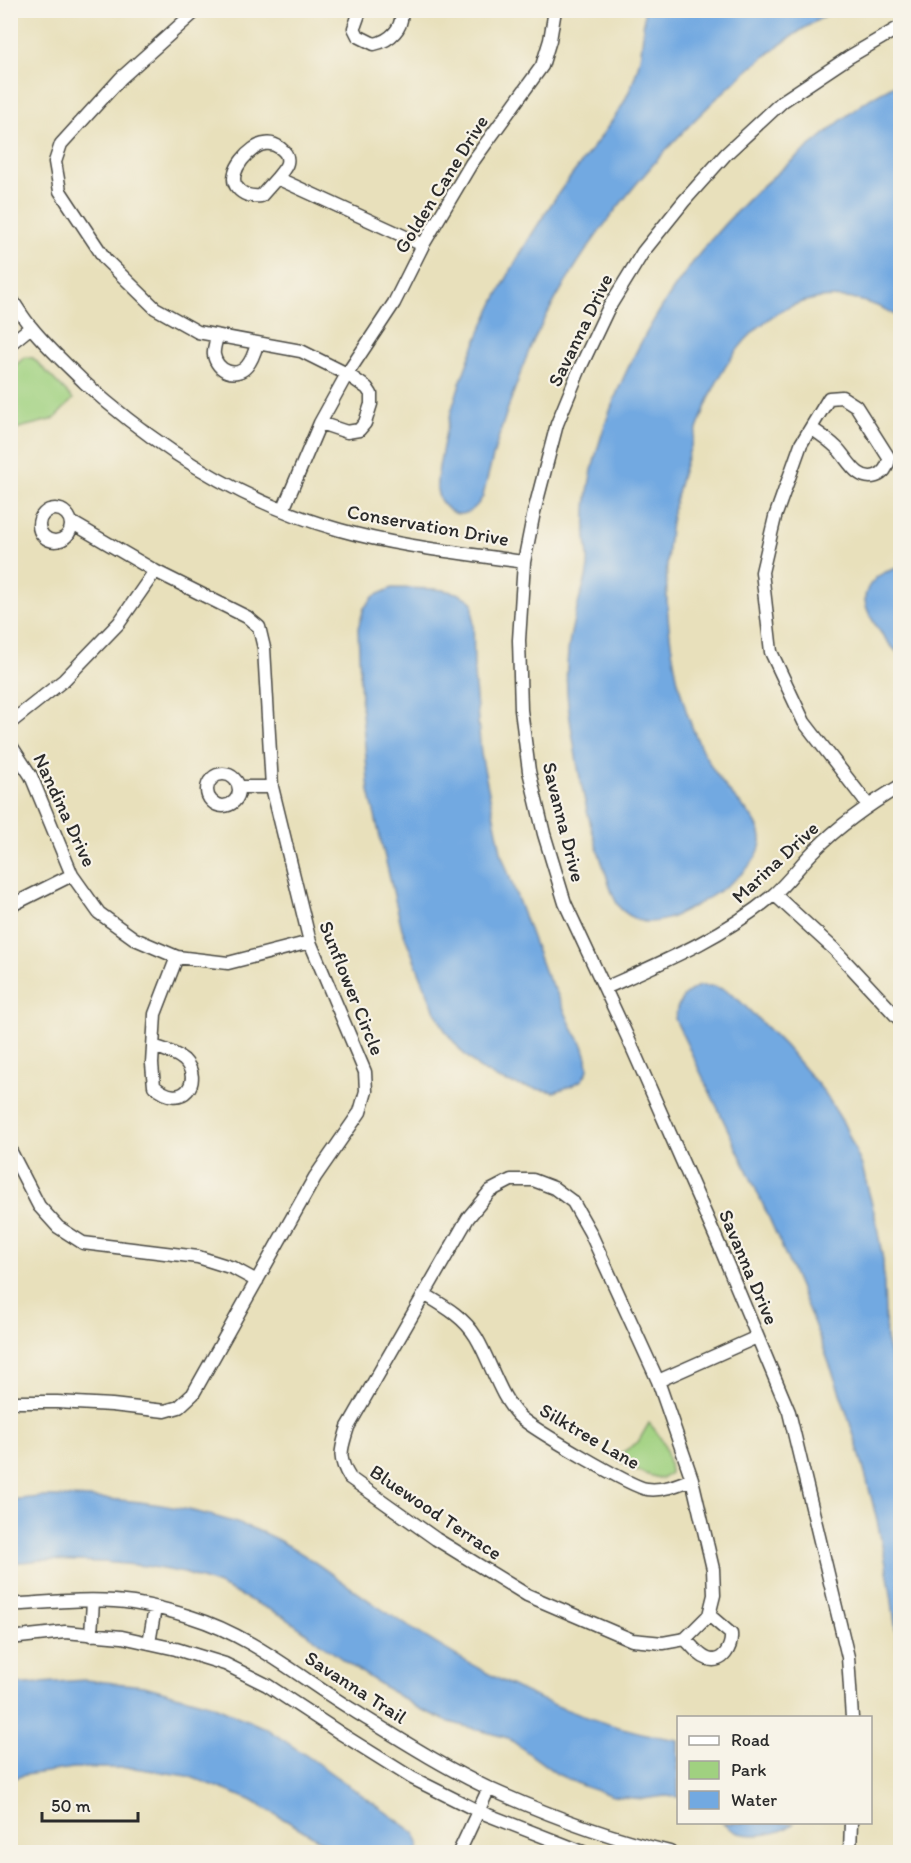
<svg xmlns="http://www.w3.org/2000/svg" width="911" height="1863" font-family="Itim,sans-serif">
	<rect width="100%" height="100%" fill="#f7f3e8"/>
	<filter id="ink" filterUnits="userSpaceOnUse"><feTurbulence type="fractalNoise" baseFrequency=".0167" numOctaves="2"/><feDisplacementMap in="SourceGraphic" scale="12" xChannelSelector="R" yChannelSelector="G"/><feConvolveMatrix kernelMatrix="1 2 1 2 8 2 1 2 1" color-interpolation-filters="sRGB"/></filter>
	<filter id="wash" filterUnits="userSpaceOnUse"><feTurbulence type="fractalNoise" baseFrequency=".008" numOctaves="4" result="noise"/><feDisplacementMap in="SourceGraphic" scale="24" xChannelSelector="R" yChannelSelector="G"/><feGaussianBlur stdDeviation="1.35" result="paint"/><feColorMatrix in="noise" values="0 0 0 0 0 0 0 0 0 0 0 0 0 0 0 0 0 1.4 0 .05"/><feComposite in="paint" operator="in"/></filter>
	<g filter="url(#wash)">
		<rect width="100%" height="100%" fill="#e8e0bb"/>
		<path fill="#a0d180" stroke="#667e56" stroke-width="1.5" d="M25 357 33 358 73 399 54 419 19 428 11 435V369Z
			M649 1423C663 1438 669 1452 670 1473L662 1479 645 1474 614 1458 638 1442Z"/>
		<path fill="#72a9e1" stroke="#4e6a86" stroke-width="1.5" d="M644 11H834C791 33 752 65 717 98 646 166 582 244 538 332 529 348 523 366 517 383 503 420 492 457 483 496 478 506 471 514 459 514 454 514 450 511 447 508 432 495 437 479 440 462 456 365 503 275 558 194 574 171 593 149 609 125 614 118 620 110 624 102 641 69 643 47 644 11Z
			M900 82V318C859 291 811 290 770 318 733 345 714 382 699 424 687 456 676 489 671 523 660 594 670 684 702 750 709 763 718 777 727 789 739 804 763 822 761 843 757 869 718 893 696 905 679 915 654 928 635 919 632 917 622 911 620 908 613 899 609 885 606 874 590 830 580 784 573 738 569 714 565 689 567 664 568 643 573 621 579 601 582 589 588 577 588 565 589 556 586 546 586 537 585 528 586 518 586 509 588 479 597 448 607 419 633 344 684 264 740 208 761 185 786 166 810 146 829 131 847 114 868 100 878 93 890 88 900 82Z
			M900 567V655C889 645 865 615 865 599 865 592 869 584 875 579 881 572 892 570 900 567Z
			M392 588C414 589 458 585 473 603L474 675 481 754 502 856 545 973 556 991 573 1030 583 1045 587 1058 588 1070 582 1080 571 1086 554 1092 520 1086 498 1079 479 1068 462 1052 446 1032 434 1009 402 929 369 791 361 702 358 628 364 608 374 596Z
			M699 986H713L725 990 740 1001 785 1046 825 1093 844 1124 862 1166 875 1216 883 1260 886 1339 900 1395V1690C892 1451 775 1230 675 1019 677 1002 684 993 699 986Z
			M39 1497C111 1496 186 1503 254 1529 300 1547 337 1579 377 1606 472 1669 564 1722 678 1740V1797L665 1796 643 1799 613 1796 583 1786 557 1774 508 1738 446 1721 416 1707 353 1667 283 1616 219 1585 184 1573 146 1566 103 1562 43 1560 11 1563V1500Z
			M85 1680 144 1686 212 1705 267 1729 310 1758 415 1833 419 1846 417 1852H340L251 1800 188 1776 134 1768H73L25 1775 11 1779V1685Z
			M722 1823H794C781 1835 755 1837 738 1833 732 1831 727 1827 722 1823Z"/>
	</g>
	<g filter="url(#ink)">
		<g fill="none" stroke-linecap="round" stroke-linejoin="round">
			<defs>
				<path id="minor" d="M197 10 121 78 61 144 55 162 60 191 105 259 155 308 198 332 301 351 347 374 367 388 371 394V404L365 423 359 430 347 432 320 423
					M362 10 359 14 354 28 358 36 374 44C390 41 404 28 401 10
					M277 178C280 174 286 168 287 163 290 151 274 142 265 144 251 145 227 172 236 186 242 195 250 197 261 196L277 178 423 245
					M10 297C17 307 23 318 31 327 47 347 67 365 85 383 158 449 244 503 340 530 400 547 463 553 524 562
					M217 336C216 342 213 349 214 355 217 371 236 379 247 366 252 360 255 351 257 344
					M10 344 31 327
					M811 428C820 434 829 440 837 448 848 459 857 482 876 476 885 473 888 466 889 458L856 406 842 397 829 398 801 444 775 517 762 572 771 652 804 722 868 805
					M39 525a16 16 0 1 1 32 0a16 16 0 1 1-32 0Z
					M283 510 320 423 347 374 394 303 423 245 471 164 542 66 550 40 555 10
					M10 723 64 680 119 623 155 571
					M10 744 31 776 72 875 99 913 135 939 177 957 228 963 310 942
					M207 790a16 16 0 1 1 32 0a16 16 0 1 1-32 0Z
					M239 787H272
					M774 894 834 949 900 1020
					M10 906 72 875
					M605 988C663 962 723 937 772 896 789 882 801 863 816 849 841 824 870 804 900 786
					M153 1046C163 1049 176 1053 184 1060 204 1080 183 1112 154 1086L152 1064 155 1014 177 957
					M10 1150 39 1206 58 1227 83 1243 198 1257 233 1268 257 1281
					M511 1180H533L554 1188 573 1202 590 1232 658 1381 692 1479 713 1569 714 1595 709 1615 685 1639 663 1643 632 1640 527 1595 436 1539 350 1478C337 1457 341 1450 348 1427L468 1218 490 1191Z
					M424 1294C444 1306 464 1317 476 1337 491 1362 500 1398 520 1417 533 1429 633 1488 647 1489 663 1491 677 1485 692 1479
					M658 1381 757 1337
					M10 1402H57L112 1405 165 1411 179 1407 193 1394 315 1177 360 1112 366 1091 365 1072 310 942 272 787 264 648 259 627 247 617 155 571 71 522
					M10 1605C48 1602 97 1597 133 1603 152 1606 172 1611 191 1617 253 1636 301 1679 356 1712 398 1738 445 1768 490 1789 548 1815 609 1838 670 1852
					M91 1635 93 1601
					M10 1638 65 1632 122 1637 176 1649 225 1664 267 1685 340 1733 412 1778 478 1811 583 1852
					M685 1639C692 1646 699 1656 708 1659 723 1664 732 1647 731 1634L709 1615
					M149 1643 155 1608
					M852 1718 848 1657 789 1412 720 1247 627 1036 565 903 544 834 529 771 521 710 519 640 524 562 534 512 557 424 580 368 608 309 643 252 684 201 726 154 783 101 849 57 900 27
					M459 1852 489 1788
					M850 1852 851 1822"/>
			</defs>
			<use href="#minor" stroke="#474641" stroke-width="15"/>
			<use href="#minor" stroke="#fff" stroke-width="12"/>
		</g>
	</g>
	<g text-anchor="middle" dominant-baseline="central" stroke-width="4.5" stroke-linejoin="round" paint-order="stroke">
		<g font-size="20" fill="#2b2b2b" stroke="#f7f3e8">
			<text transform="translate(441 184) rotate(-58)">Golden Cane Drive</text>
			<text transform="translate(580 330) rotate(-64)">Savanna Drive</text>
			<text transform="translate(428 525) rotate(10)">Conservation Drive</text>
			<text transform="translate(65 810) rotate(65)">Nandina Drive</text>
			<text transform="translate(564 822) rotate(76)">Savanna Drive</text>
			<text transform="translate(775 862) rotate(-43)">Marina Drive</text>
			<text transform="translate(352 988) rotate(68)">Sunflower Circle</text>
			<text transform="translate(749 1267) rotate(67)">Savanna Drive</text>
			<text transform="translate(590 1436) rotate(30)">Silktree Lane</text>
			<text transform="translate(436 1512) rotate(34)">Bluewood Terrace</text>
			<text transform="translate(356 1687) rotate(33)">Savanna Trail</text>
		</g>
	</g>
	<rect width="911" height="1863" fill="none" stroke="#f7f3e8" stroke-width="36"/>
	<rect x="677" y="1716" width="195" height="108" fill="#f7f3e8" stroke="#a5a39c" stroke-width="1.5"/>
	<rect x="689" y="1736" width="30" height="9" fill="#ffffff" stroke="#a5a39c" stroke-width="1.5"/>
	<text x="731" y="1746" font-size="18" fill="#2b2b2b">Road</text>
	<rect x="689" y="1761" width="30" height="18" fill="#a0d180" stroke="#a5a39c" stroke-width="1.5"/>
	<text x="731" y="1776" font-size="18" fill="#2b2b2b">Park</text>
	<rect x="689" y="1791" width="30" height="18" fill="#72a9e1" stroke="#a5a39c" stroke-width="1.5"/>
	<text x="731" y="1806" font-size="18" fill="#2b2b2b">Water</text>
	<path d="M42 1812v9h96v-9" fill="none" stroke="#2b2b2b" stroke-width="3"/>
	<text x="51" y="1812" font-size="18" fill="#2b2b2b" stroke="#f7f3e8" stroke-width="4.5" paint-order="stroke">50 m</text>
</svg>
